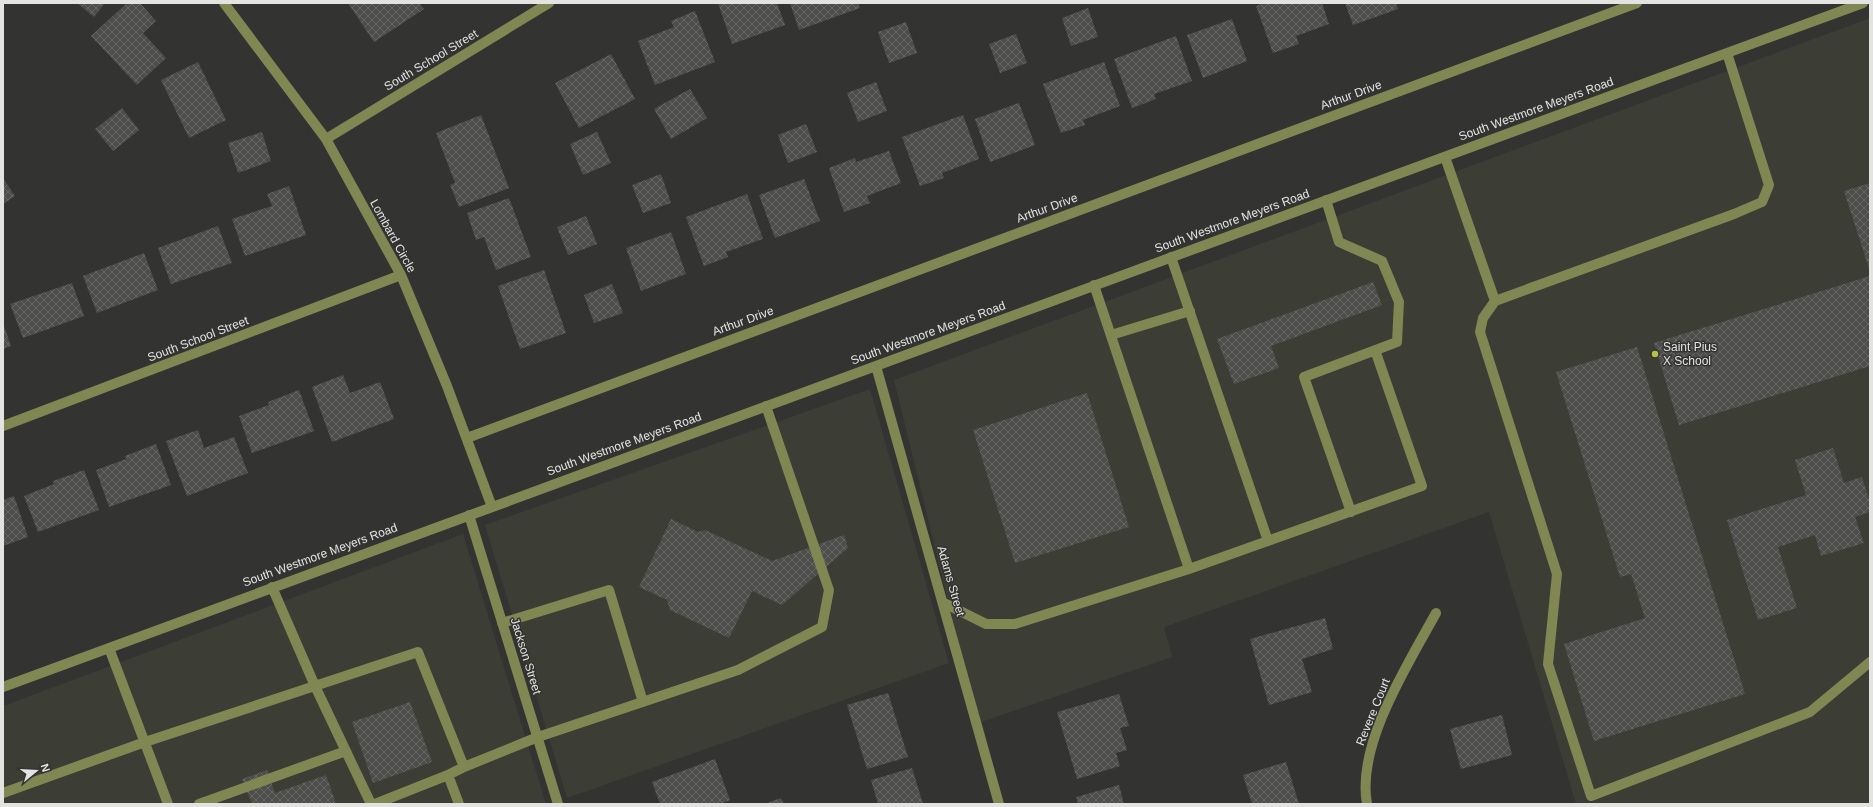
<svg xmlns="http://www.w3.org/2000/svg" width="1873" height="807" font-family="Arial,sans-serif">
	<defs>
		<pattern id="building-cross-hatch" width="8" height="8" patternUnits="userSpaceOnUse"><rect width="8" height="8" fill="#4d4e4b"/><path d="M0 0l8 8M0 8l8-8" fill="none" stroke="#666765"/></pattern>
	</defs>
	<rect width="100%" height="100%" fill="#333431"/>
	<path fill="#3c3d34" d="M1870 18V804H1576L1489 512 1164 627 1172 657 978 723 894 380Z
		M870 389 949 663 567 798 485 525Z
		M463 534 546 804H3V706Z"/>
	<path fill="url(#building-cross-hatch)" d="M77 3H105L94 17Z
		M127 3H140L156 21 143 33 166 58 137 85 91 36Z
		M348 3H419L424 9 374 42Z
		M718 3H777L785 25 732 44Z
		M790 3H858L860 8 799 30Z
		M1264 3H1322L1329 24 1296 36 1299 44 1273 53 1256 6Z
		M1345 3H1396L1398 9 1353 25Z
		M1088 8 1098 37 1071 46 1062 18Z
		M695 11 715 62 655 85 638 41 674 27 671 21Z
		M1232 19 1247 61 1203 78 1187 35Z
		M906 22 917 53 889 63 878 32Z
		M1016 34 1027 63 1000 73 989 44Z
		M1176 36 1192 81 1154 94 1156 99 1132 108 1114 59Z
		M611 54 635 99 579 128 555 83Z
		M198 62 226 120 189 138 161 80Z
		M1104 62 1120 106 1083 120 1085 125 1061 133 1043 84Z
		M876 82 887 111 858 122 847 93Z
		M690 89 707 118 671 139 654 109Z
		M1019 103 1035 145 990 162 975 119Z
		M122 108 139 130 113 151 95 129Z
		M481 115 509 188 459 207 450 185 455 183 436 133Z
		M963 115 979 159 942 173 944 178 920 186 902 137Z
		M806 124 817 152 788 163 778 135Z
		M262 132 271 161 238 173 228 143Z
		M597 132 611 163 583 175 570 144Z
		M889 151 901 183 867 196 870 203 844 212 829 168 855 158 856 162Z
		M661 174 671 203 643 213 632 185Z
		M3 178 15 196 3 204Z
		M804 179 820 221 775 238 759 195Z
		M1870 183V272L1844 191Z
		M289 186 306 235 245 256 232 219 272 206 267 194Z
		M747 194 763 239 726 252 728 257 704 266 686 217Z
		M509 198 531 257 496 270 484 237 476 240 467 213Z
		M586 216 597 244 568 255 557 227Z
		M218 226 232 263 171 284 158 248Z
		M671 232 686 274 641 291 626 248Z
		M144 253 158 290 97 313 83 276Z
		M544 270 566 333 520 349 498 286Z
		M1870 276V366L1679 425 1654 343Z
		M1373 282 1382 305 1271 346 1279 368 1234 384 1217 339Z
		M72 283 84 316 23 338 10 304Z
		M612 284 623 313 594 323 584 295Z
		M3 323 11 346 3 349Z
		M1637 347 1745 694 1594 741 1564 644 1645 618 1631 574 1620 577 1556 372Z
		M343 375 350 393 380 382 394 419 332 442 312 387Z
		M299 390 314 431 252 453 239 416 269 405 268 402Z
		M1087 393 1129 527 1015 563 973 430Z
		M198 430 204 448 234 437 248 473 187 496 166 441Z
		M156 444 171 485 109 507 96 470 126 459 125 456Z
		M1833 448 1844 483 1862 477 1870 502V512L1855 517 1864 543 1821 556 1815 535 1778 547 1797 608 1758 620 1727 520 1806 495 1795 460Z
		M84 470 99 510 38 532 24 496 54 484 53 481Z
		M14 496 28 537 3 546V500Z
		M671 519 698 532 705 530 772 561 844 535 848 548 782 605 752 591 729 638 670 610 667 600 639 587Z
		M1325 618 1333 649 1302 659 1312 692 1269 705 1250 639Z
		M888 693 908 757 867 769 847 705Z
		M1119 694 1129 726 1120 728 1127 750 1116 753 1120 766 1077 779 1057 712Z
		M410 702 432 762 373 783 352 722Z
		M1502 715 1512 755 1461 769 1450 729Z
		M715 759 730 800 720 804H660L652 782Z
		M1286 762 1299 804H1252L1243 775Z
		M912 768 923 804H878L871 780Z
		M267 770 275 793 326 775 336 804H252L242 779Z
		M1119 785 1124 804H1078L1076 797Z
		M781 798 784 804H764Z"/>
	<g fill="none" stroke-linecap="round" stroke-linejoin="round">
		<path stroke="#808753" stroke-width="10" d="M224 3 326 139 401 275 447 386 492 507
			M326 139 549 3
			M1445 157 1495 301 1483 318 1480 332 1557 574 1548 664 1591 796 1810 712 1870 662
			M1326 200 1339 242 1382 261 1399 302 1397 342 1304 377 1351 512
			M1171 257 1268 541
			M1094 285 1189 569
			M1495 301 1734 214 1762 202 1769 185 1727 53
			M1111 335 1190 311
			M876 366 999 804
			M3 426 401 275
			M467 438 1637 3
			M469 515 558 804
			M272 587 315 686 371 804
			M944 603 986 624H1015L1189 569 1422 486 1375 350
			M502 623 609 590 643 702
			M109 648 168 804
			M3 687 1863 3
			M3 793 145 742 418 652 464 767 538 737 738 670 822 627 829 590 766 406
			M199 804 346 751
			M375 804 448 775
			M459 804 448 775 464 767
			M1367 804C1356 745 1408 664 1436 613"/>
	</g>
	<circle fill="#b5c249" stroke="#333431" stroke-width="1.5" cx="1655" cy="354" r="4"/>
	<g text-anchor="middle" dominant-baseline="central" stroke-width="3" stroke-linejoin="round" paint-order="stroke">
		<g font-size="12" fill="#e3e4e2" stroke="#333431">
			<text transform="translate(431 60) rotate(-31)">South School Street</text>
			<text transform="translate(1351 95) rotate(-20)">Arthur Drive</text>
			<text transform="translate(1536 109) rotate(-20)">South Westmore Meyers Road</text>
			<text transform="translate(1047 208) rotate(-20)">Arthur Drive</text>
			<text transform="translate(1232 221) rotate(-20)">South Westmore Meyers Road</text>
			<text transform="translate(393 236) rotate(61)">Lombard Circle</text>
			<text transform="translate(743 321) rotate(-20)">Arthur Drive</text>
			<text transform="translate(928 333) rotate(-20)">South Westmore Meyers Road</text>
			<text transform="translate(198 339) rotate(-21)">South School Street</text>
			<text transform="translate(624 444) rotate(-20)">South Westmore Meyers Road</text>
			<text transform="translate(320 555) rotate(-20)">South Westmore Meyers Road</text>
			<text transform="translate(951 581) rotate(74)">Adams Street</text>
			<text transform="translate(526 656) rotate(73)">Jackson Street</text>
			<text transform="translate(1373 712) rotate(-68)">Revere Court</text>
		</g>
		<g font-size="12" fill="#e3e4e2" stroke="#333431" text-anchor="start">
			<text x="1663" y="347">Saint Pius<tspan x="1663" dy="14">X School</tspan></text>
		</g>
	</g>
	<rect width="1873" height="807" fill="none" stroke="#e3e4e2" stroke-width="8"/>
	<g transform="translate(36 771) rotate(72)" stroke="#333431" stroke-width="3" paint-order="stroke">
	<path d="M0-3L7 15L0 10L-7 15Z" fill="#e3e4e2"/>
	<text y="-6" font-size="11" font-weight="bold" text-anchor="middle" fill="#e3e4e2">N</text>
	</g>
</svg>
